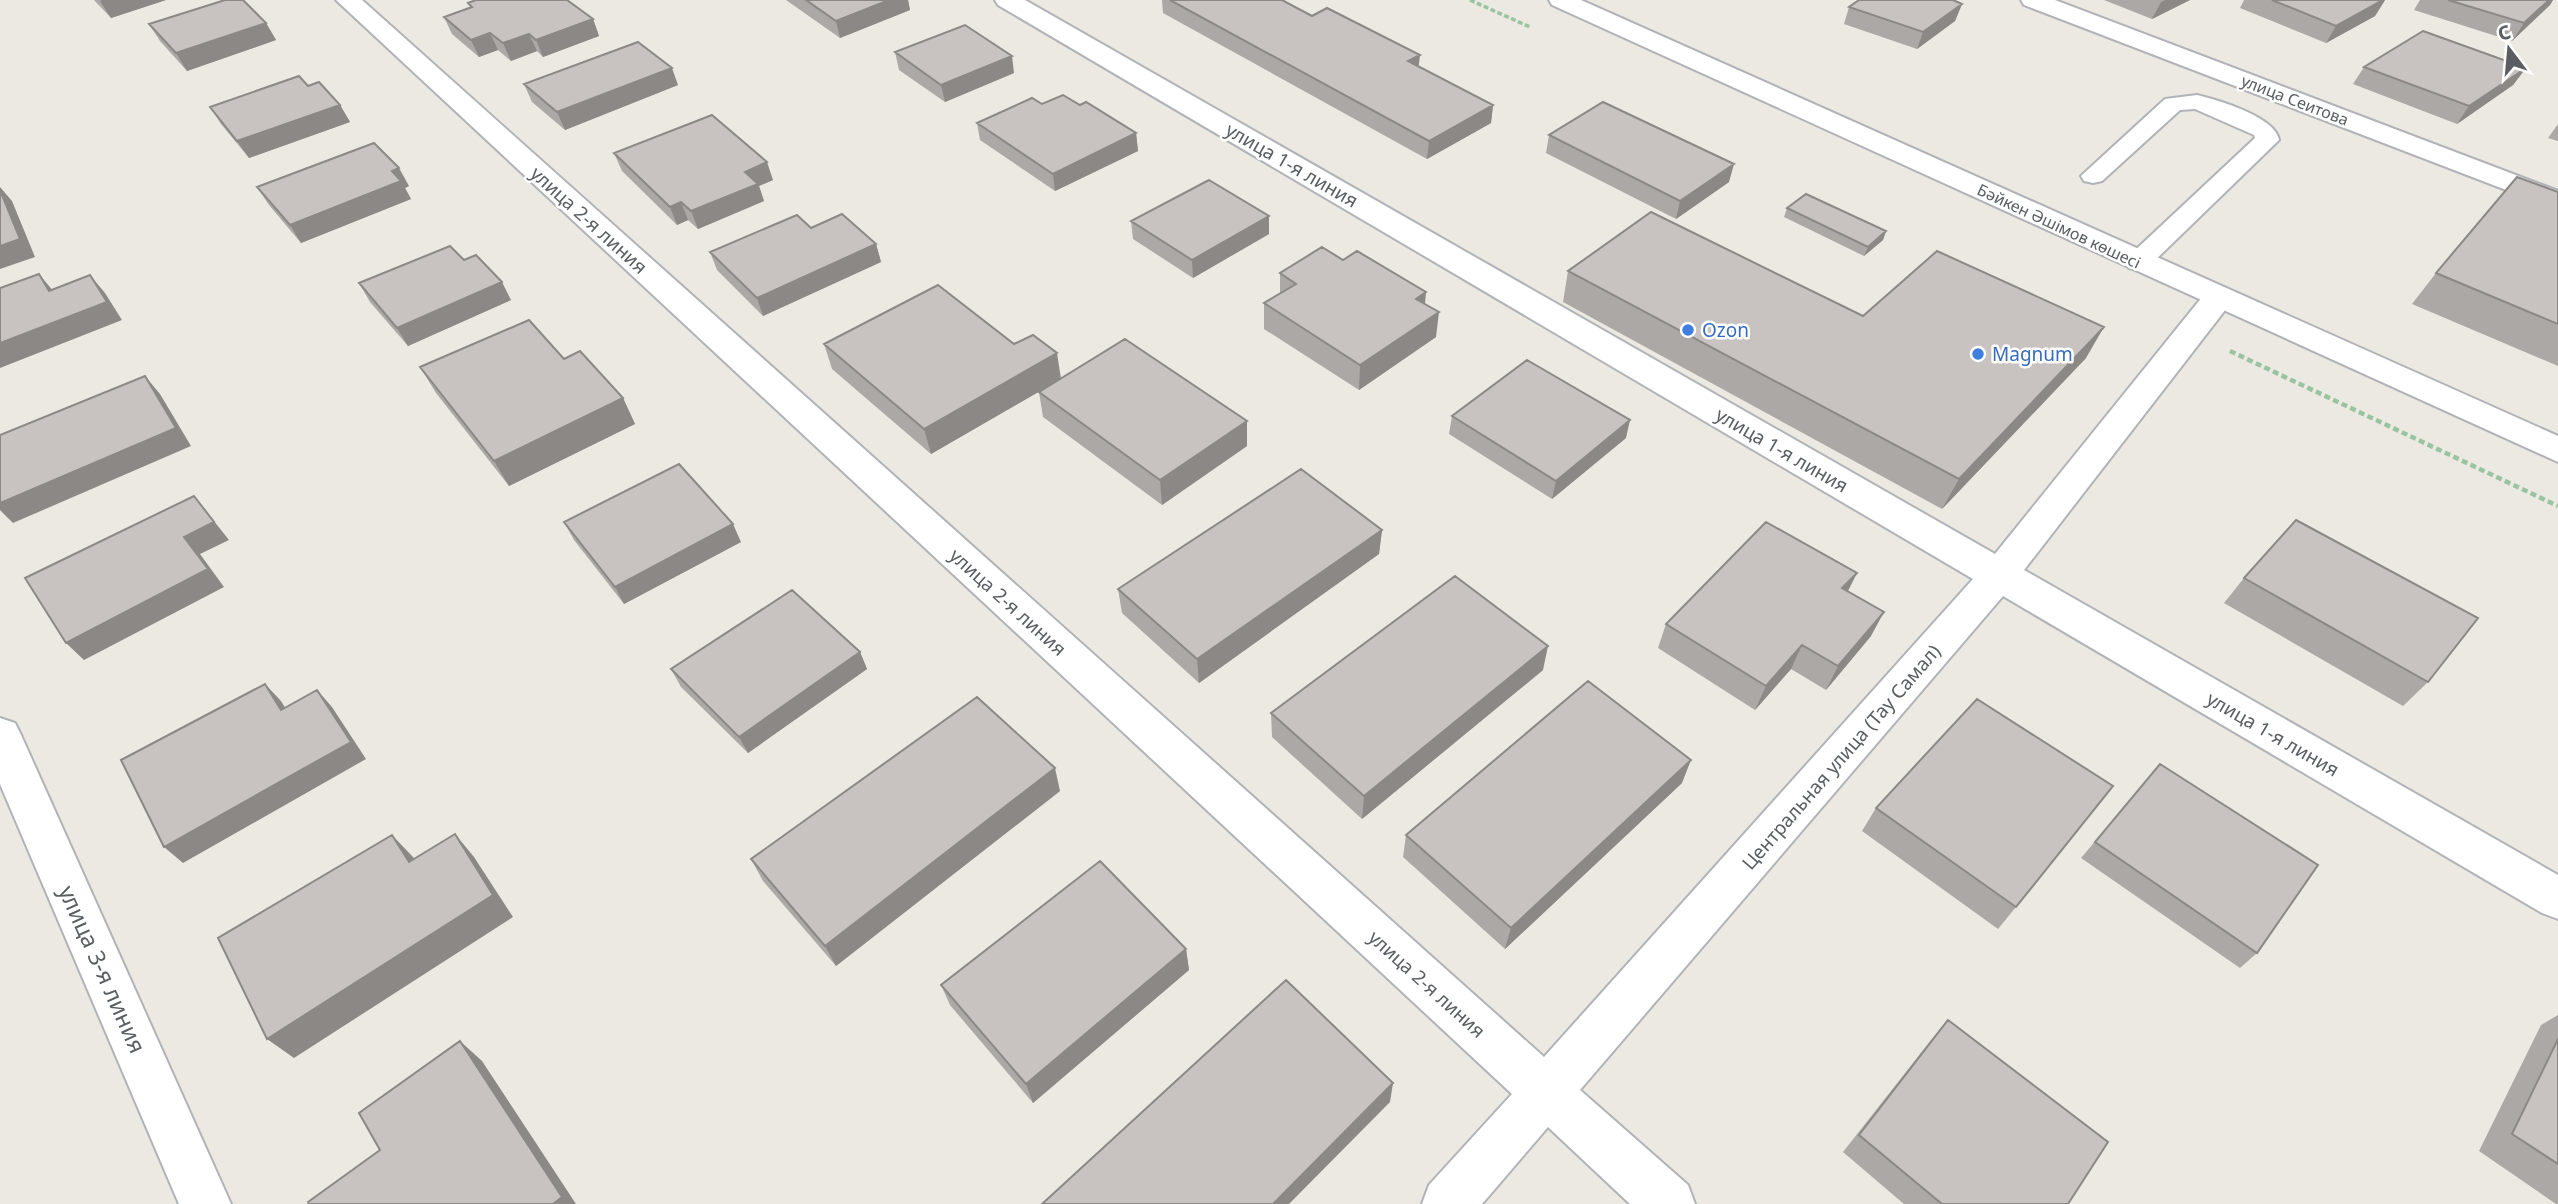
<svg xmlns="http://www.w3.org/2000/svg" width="2558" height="1204" font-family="'Noto Sans',sans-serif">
	<rect width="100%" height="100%" fill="#ece9e2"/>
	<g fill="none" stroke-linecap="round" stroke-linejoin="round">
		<defs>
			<path id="service" d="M2197 95C2218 100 2276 117 2279 140L2147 268 2138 270 2129 268 2125 262 2129 256 2255 138 2254 135 2195 109 2180 110 2102 181 2093 183 2084 181 2081 176 2165 99Z"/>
			<path id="minor" d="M336 0H362L1544 1057 1973 579 998 5 995 0H1025L1995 554 2207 291 2218 288 2229 291 2234 298 2229 305 2024 570 2558 875V919L2542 913 2003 596 1580 1090 1688 1185 1695 1204H1630L1548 1127 1482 1204H1422L1429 1185 1512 1094Z
				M2021 0H2055L2558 191V210L2024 5Z
				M0 718 15 723 21 735 231 1204H179L0 784Z"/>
			<path id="secondary" d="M1549 0H1581L2558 436V462L1552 5Z"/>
		</defs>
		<use href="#service" stroke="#b0b3b7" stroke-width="4"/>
		<use href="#minor" stroke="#b0b3b7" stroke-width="4"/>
		<use href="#secondary" stroke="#afb2b6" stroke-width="4"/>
		<path stroke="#9ac3a2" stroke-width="3.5" stroke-dasharray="5 2.5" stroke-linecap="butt" d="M1470 0 1530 27"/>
		<path stroke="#9ac3a2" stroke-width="4.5" stroke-dasharray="6 3.5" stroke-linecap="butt" d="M2230 351 2558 506"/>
		<use href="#service" fill="#fff" fill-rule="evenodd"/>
		<use href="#minor" fill="#fff" fill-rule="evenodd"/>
		<use href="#secondary" fill="#fff" fill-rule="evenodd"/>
	</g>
	<path fill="#aca8a5" d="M94 0H166L111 18Z
		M786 0H908L910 10 840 38Z
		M1162 0H1282L1312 16 1419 67 1493 105 1491 123 1427 159 1163 13Z
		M2104 0H2190L2152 19Z
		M2244 0H2385L2375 16 2326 43 2240 8Z
		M2420 0H2553L2550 5 2512 41 2414 10Z
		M468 3 593 19 599 36 543 57 537 51 511 61 498 50 479 57 452 34 444 17 470 7Z
		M1962 4 1955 21 1917 49 1844 24 1849 7Z
		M266 23 276 40 187 71 160 41 149 24Z
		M895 52 1014 73 945 102 899 70Z
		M2364 67 2526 68 2513 85 2457 124 2353 84Z
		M524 84 678 85 565 130 532 102Z
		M308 86 340 105 350 122 249 158 221 124 210 107Z
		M1042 104 1136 133 1138 151 1055 191 980 140 977 123Z
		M2558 124V141L2548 138Z
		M1549 135 1729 182 1676 219 1546 153Z
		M614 153 773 180 759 186 764 201 698 229 688 220 677 225 622 171Z
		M409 186 405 188 411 199 301 243 269 205 257 187Z
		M2558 192V366L2412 304 2436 273Z
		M1787 208 1886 231 1883 240 1864 256 1784 217Z
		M1269 216V234L1193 278 1133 239 1131 221Z
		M876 244 881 262 763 316 717 270 710 252Z
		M464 260 511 300 408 346 370 302 359 283Z
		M1343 260 1425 304 1436 337 1359 390 1264 329V303L1280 294V273Z
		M1568 271 1863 316 2086 358 1942 509 1563 302Z
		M824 344H1014L1061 378 1247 446 1162 505 1043 417 1039 392 1052 384 931 454 832 369Z
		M564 359 623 398 635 424 509 486 436 393 420 367Z
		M1452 416 1626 438 1552 499 1449 434Z
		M564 522 741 542 624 604 574 540Z
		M1382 530 1379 554 1199 683 1122 613 1118 589Z
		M2244 578 2428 682 2403 706 2224 603Z
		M1848 591 1871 636 1826 690 1791 669 1755 710 1658 648 1666 624Z
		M860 652 867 669 748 753 681 687 671 669Z
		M1543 670 1362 819 1272 737 1271 713Z
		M2146 781 2257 953 2240 968 2081 858Z
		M1682 783 1505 949 1403 857 1406 835Z
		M1060 791 836 966 763 881 751 859Z
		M1876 808 2016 907 1998 929 1862 831Z
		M1186 949 1189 970 1033 1103 950 1005 941 985Z
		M2558 1015V1204H2556L2479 1151 2541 1025Z
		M1948 1020 2068 1204H1904L1843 1152 1931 1040Z"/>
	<path fill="#8c8886" d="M102 0H166L111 18 100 1Z
		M889 0H908L910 10 840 38 836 21Z
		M2165 0H2190L2152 19 2161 2Z
		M2383 0H2385L2375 16 2326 43 2336 26Z
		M2549 0H2553L2550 5 2512 41 2524 23Z
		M1962 4 1955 21 1917 49 1923 32Z
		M593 19 599 36 543 57 536 40Z
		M266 23 276 40 187 71 176 53Z
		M490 33 498 50 479 57 471 40Z
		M529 34 537 51 511 61 503 43Z
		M1420 55 1418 72 1408 61Z
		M1012 56 1014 73 945 102 941 85Z
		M672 68 678 85 565 130 557 112Z
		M2526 68 2513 85 2457 124 2469 106Z
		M340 105 350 122 249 158 237 141Z
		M1493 105 1491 123 1427 159 1429 141Z
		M1136 133 1138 151 1055 191 1053 174Z
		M767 162 773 180 759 186 764 201 698 229 691 211 745 172Z
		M1734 164 1729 182 1676 219 1680 201Z
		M399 168 409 186 405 188 411 199 301 243 290 225 392 171Z
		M0 187 12 201 35 257 0 269Z
		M681 202 688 220 677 225 670 207Z
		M1269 216V234L1193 278 1192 260Z
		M1886 231 1883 240 1864 256 1868 247Z
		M876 244 881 262 763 316 757 298Z
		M39 274 54 292 49 291Z
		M90 275 105 293 122 320 0 368V343Z
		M502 282 511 300 408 346 397 328Z
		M1426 292 1424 317 1416 299Z
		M1439 312 1436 337 1359 390 1360 365Z
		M2104 327 2086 358 1942 509 1959 479Z
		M1057 353 1061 379 931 454 924 429Z
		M145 376 160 394 191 446 13 523 0 510V503Z
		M623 398 635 424 509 486 494 461Z
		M1630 420 1626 438 1552 499 1556 481Z
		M1247 421V446L1162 505 1160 480Z
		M194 496 229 540 200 554 224 587 84 660 66 643 184 537Z
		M733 524 741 542 624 604 615 587Z
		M1382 530 1379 554 1199 683 1197 659Z
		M1857 573 1845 597 1842 588Z
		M1884 612 1871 636 1826 690 1838 666Z
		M1802 645 1791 669 1755 710 1766 686Z
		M1548 646 1543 670 1362 819 1364 796Z
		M860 652 867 669 748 753 739 737Z
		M265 684 281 701 297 727 281 710Z
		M317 690 332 707 366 759 183 863 164 847Z
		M1691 760 1682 783 1505 949 1511 928Z
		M1055 768 1060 791 836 966 825 946Z
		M455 834 474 857 513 917 294 1058 267 1039Z
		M392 835 413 857 430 884 409 862Z
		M1186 949 1189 970 1033 1103 1026 1084Z
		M460 1041 482 1061 576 1204H553Z
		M1393 1083 1390 1102 1289 1204H1273Z"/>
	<path fill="#c8c3c0" stroke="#8c8886" stroke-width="2" d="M225 0H243L266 23 176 53 149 24Z
		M476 0H567L593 19 536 40 529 34 503 43 490 33 471 40 444 17 472 7 468 3Z
		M806 0H889L836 21Z
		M1170 0H1282L1312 16 1327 8 1420 55 1408 61 1493 105 1429 141Z
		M1859 0H1953L1962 4 1923 32 1849 7Z
		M2272 0H2383L2336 26Z
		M2448 0H2549L2524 23Z
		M965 25 1012 56 941 85 895 52Z
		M2423 31 2526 68 2469 106 2364 67Z
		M638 42 672 68 557 112 524 84Z
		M299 76 308 86 319 82 340 105 237 141 210 107Z
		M1063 95 1080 105 1086 102 1136 133 1053 174 977 123 1032 98 1042 104Z
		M1603 102 1734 164 1680 201 1549 135Z
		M712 115 767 162 745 172 758 184 691 211 681 202 670 207 614 153Z
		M374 143 399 168 392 171 401 181 290 225 257 187Z
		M2517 177 2558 192V324L2436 273Z
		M1209 180 1269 216 1192 260 1131 221Z
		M0 190 20 239 0 246Z
		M1806 194 1886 231 1868 247 1787 208Z
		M1651 212 1863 316 1937 251 2104 327 1959 479 1568 271Z
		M842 214 876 244 757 298 710 252 797 215 811 228Z
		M450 246 464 260 476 255 502 282 397 328 359 283Z
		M1322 247 1343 260 1357 251 1426 292 1416 299 1439 312 1360 365 1264 303 1296 284 1280 273Z
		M39 274 49 291 90 275 107 302 0 343V288Z
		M938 285 1014 344 1033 335 1057 353 924 429 824 344Z
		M529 320 564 359 580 351 623 398 494 461 420 367Z
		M1125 339 1247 421 1160 480 1039 392Z
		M1527 360 1630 420 1556 481 1452 416Z
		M145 376 176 428 0 503V435Z
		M679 464 733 524 615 587 564 522Z
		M1301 469 1382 530 1197 659 1118 589Z
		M194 496 214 522 184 537 208 569 66 643 25 578Z
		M2296 520 2478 618 2428 682 2244 578Z
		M1766 522 1857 573 1842 588 1884 612 1838 666 1802 645 1766 686 1666 624Z
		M1455 576 1548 646 1364 796 1271 713Z
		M792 590 860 652 739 737 671 669Z
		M1588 681 1691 760 1511 928 1406 835Z
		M265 684 281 710 317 690 351 742 164 847 121 760Z
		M977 697 1055 768 825 946 751 859Z
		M1977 699 2113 786 2016 907 1876 808Z
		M2160 764 2318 865 2257 953 2095 842Z
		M455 834 493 895 267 1039 218 938 392 835 409 862Z
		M1100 861 1186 949 1026 1084 941 985Z
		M1286 980 1393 1083 1273 1204H1042Z
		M1948 1020 2108 1142 2068 1204H1942L1859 1135Z
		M2558 1039V1164L2512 1134Z
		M460 1041 562 1197 553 1204H309L308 1202 380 1150 359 1113Z"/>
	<g fill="#3f7fe0" stroke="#fff" stroke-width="2.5">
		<circle cx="1688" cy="330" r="7"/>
		<circle cx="1978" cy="354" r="7"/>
	</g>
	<g text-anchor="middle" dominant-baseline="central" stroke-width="5" stroke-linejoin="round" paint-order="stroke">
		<g font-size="16" fill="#5a5e62" stroke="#fff">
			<text transform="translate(2295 100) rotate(21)">улица Сеитова</text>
			<text transform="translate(2059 226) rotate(25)">Бәйкен Әшімов көшесі</text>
		</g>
		<g font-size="19" fill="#5a5e62" stroke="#fff">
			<text transform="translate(1292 165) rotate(30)">улица 1-я линия</text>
			<text transform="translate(589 220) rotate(42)">улица 2-я линия</text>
			<text transform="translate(1782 450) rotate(30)">улица 1-я линия</text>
			<text transform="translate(1008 602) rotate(42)">улица 2-я линия</text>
			<text transform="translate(2273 734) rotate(30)">улица 1-я линия</text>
			<text transform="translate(1841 757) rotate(-49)">Центральная улица (Тау Самал)</text>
			<text transform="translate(1427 984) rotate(42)">улица 2-я линия</text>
		</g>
		<g font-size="19" fill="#366cbe" stroke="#fff" text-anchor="start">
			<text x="1702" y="330">Ozon</text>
			<text x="1992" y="354">Magnum</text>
		</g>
		<g font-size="23" fill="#5a5e62" stroke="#fff">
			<text transform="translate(103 969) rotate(66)">улица 3-я линия</text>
		</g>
	</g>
	<g transform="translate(2509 49) rotate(344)" stroke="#ffffff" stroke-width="5" paint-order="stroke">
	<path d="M0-5L12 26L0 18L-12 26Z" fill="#5a5e62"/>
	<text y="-10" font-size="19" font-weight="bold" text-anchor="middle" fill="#5a5e62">С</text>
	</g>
</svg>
